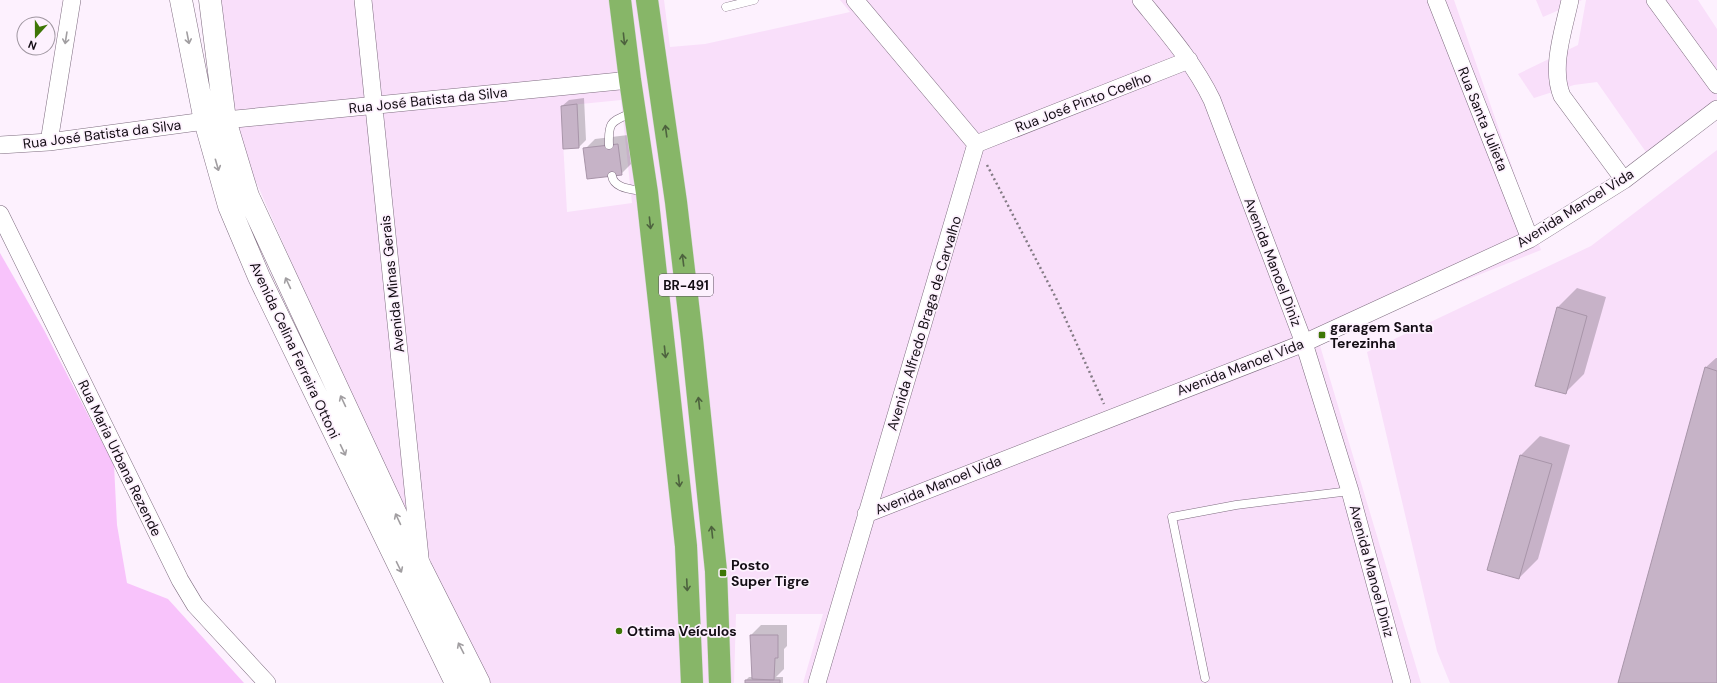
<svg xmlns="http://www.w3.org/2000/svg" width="1717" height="683" font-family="'DM Sans',sans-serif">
	<rect width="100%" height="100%" fill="#fdf1fe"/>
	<path fill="#f9dffa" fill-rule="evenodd" d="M218 0H664L670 47 705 44 850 12 840 0H1454L1541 250 1318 339 1421 683H803L823 614H736L734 683H483L385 475 243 152 231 109ZM621 100 632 203 567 212 561 106Z
		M1536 0H1582L1543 17Z
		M1586 0H1698L1717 29V105L1648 155 1597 82 1574 85 1534 98 1518 74 1578 45Z
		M1717 150V683H1450L1437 651 1367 352 1591 246Z"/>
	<path fill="#f8c3fb" d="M0 253 44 330 114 465 117 525 127 583 168 599 244 683H0Z"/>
	<path fill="#0003" d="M584 98 586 140 579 147 564 148 562 106 569 100Z
		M628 135 631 164 621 174 585 149 595 139Z
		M1577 288 1606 297 1584 374 1565 393 1557 308Z
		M1716 358H1717V683H1619L1705 368Z
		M1540 436 1570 445 1538 559 1519 578 1521 455Z
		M761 625H787V646L784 649V669L776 677H783V683H746V680L749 677H753L751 635Z"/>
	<path fill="#c6b3c7" stroke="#a895a9" d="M577 104 579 148 563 149 561 106Z
		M618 144 622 175 587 179 583 148Z
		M1557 307 1587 316 1566 394 1535 386Z
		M1705 367 1717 371V683H1618Z
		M1520 455 1552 464 1519 579 1487 570Z
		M750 635H778V658H775L774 680 752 679Z
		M745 680H780V683H745Z"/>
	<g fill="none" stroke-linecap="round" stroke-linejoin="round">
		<defs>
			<path id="service" d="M726 7 754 0
				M609 145C608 120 612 122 633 112
				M612 176C614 189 633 189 645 192
				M1205 678 1172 517 1236 505 1350 491"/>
			<path id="minor" d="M363 0 420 557
				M1141 0C1167 32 1194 63 1212 100L1304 343 1350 491 1402 683
				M1436 0 1530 239
				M1570 0C1564 29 1550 67 1562 96L1624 180
				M1655 0 1717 85
				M225 120 630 80
				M49 142 72 0
				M976 144 1189 60
				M0 145 49 142 205 121
				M0 214 180 580 195 605 267 683
				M866 514 1304 343 1530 239 1624 180 1717 109
				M817 683 976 144 855 0"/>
			<path id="secondary" d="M181 0 205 121 229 206 259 277 456 683
				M210 0 225 120 248 196 421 568 479 683"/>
			<path id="trunk" d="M620 0 630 80 647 193 686 546 692 683
				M647 0 676 202 692 339 716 571 720 683"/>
		</defs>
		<use href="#service" stroke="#7f6d80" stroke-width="9"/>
		<use href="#minor" stroke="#7f6d80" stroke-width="18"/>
		<use href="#secondary" stroke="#7f6d80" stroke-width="23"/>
		<use href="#trunk" stroke="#d9d8d9" stroke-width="23"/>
		<path stroke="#847b85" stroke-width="2.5" stroke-dasharray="2 3" stroke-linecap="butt" d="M987 165 1056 298 1104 404"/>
		<use href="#service" stroke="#fff" stroke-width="8"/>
		<use href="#minor" stroke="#fff" stroke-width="17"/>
		<use href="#secondary" stroke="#fff" stroke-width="22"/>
		<use href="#trunk" stroke="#87b668" stroke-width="22"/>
	</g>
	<defs><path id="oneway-shaft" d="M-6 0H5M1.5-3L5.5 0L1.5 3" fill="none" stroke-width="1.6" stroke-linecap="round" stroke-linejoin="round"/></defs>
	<g stroke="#a19ea1">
		<use href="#oneway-shaft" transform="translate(66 38) rotate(99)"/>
		<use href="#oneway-shaft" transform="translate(188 38) rotate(79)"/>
		<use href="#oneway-shaft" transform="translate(217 165) rotate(74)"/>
		<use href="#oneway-shaft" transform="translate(288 283) rotate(-115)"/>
		<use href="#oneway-shaft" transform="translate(343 401) rotate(-115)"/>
		<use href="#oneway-shaft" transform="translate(343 450) rotate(64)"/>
		<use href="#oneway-shaft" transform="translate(398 519) rotate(-115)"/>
		<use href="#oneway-shaft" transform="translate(399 567) rotate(64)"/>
		<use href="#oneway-shaft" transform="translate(461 648) rotate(-117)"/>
	</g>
	<g stroke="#4d623e">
		<use href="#oneway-shaft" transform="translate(624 39) rotate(84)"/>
		<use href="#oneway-shaft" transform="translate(666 131) rotate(-98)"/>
		<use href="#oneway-shaft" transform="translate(650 223) rotate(84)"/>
		<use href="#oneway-shaft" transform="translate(683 260) rotate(-97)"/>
		<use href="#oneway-shaft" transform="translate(665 352) rotate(84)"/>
		<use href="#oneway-shaft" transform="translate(699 403) rotate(-96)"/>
		<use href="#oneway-shaft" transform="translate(679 481) rotate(84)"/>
		<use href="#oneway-shaft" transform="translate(712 532) rotate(-96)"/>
		<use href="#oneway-shaft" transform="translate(687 585) rotate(87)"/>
	</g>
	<g fill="#3e7606" stroke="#fdf1fe" stroke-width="1.5">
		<rect x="1318" y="331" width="8" height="8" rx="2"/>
		<rect x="719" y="569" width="8" height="8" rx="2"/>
		<circle cx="619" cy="631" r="4"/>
	</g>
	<g text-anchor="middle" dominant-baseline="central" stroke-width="3.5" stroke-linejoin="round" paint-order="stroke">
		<rect fill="#fdf1fe" stroke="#59515a" stroke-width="1" x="659" y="274" width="54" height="22" rx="3"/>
		<g font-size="13" font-weight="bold" fill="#130d14">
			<text x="686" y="285">BR-491</text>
		</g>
		<g font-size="14" fill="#130d14" stroke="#fdf1fe">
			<text transform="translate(428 100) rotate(-6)">Rua José Batista da Silva</text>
			<text transform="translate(1083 102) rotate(-21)">Rua José Pinto Coelho</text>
			<text transform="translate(1483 119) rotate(68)">Rua Santa Julieta</text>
			<text transform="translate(102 134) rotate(-7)">Rua José Batista da Silva</text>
			<text transform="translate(1575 208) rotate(-32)">Avenida Manoel Vida</text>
			<text transform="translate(1273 262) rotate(69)">Avenida Manoel Diniz</text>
			<text transform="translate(392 284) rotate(-96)">Avenida Minas Gerais</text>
			<text transform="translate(924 323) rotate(-73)">Avenida Alfredo Braga de Carvalho</text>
			<text transform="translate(295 350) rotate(65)">Avenida Celina Ferreira Ottoni</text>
			<text transform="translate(1240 367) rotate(-21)">Avenida Manoel Vida</text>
			<text transform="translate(120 458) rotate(64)">Rua Maria Urbana Rezende</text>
			<text transform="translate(938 485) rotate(-22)">Avenida Manoel Vida</text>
			<text transform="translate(1372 571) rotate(75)">Avenida Manoel Diniz</text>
		</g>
		<g font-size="14" font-weight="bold" fill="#130d14" stroke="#fdf1fe" text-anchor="start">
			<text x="1330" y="327">garagem Santa<tspan x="1330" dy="16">Terezinha</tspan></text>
			<text x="731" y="565">Posto<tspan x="731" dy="16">Super Tigre</tspan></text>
			<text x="627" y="631">Ottima Veículos</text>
		</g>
	</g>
	<g transform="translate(36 36) rotate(201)"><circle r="19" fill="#fdf1fe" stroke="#9f96a0"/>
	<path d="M0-3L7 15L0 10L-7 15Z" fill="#3e7606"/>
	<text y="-6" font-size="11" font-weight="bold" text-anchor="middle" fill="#130d14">N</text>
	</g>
</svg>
